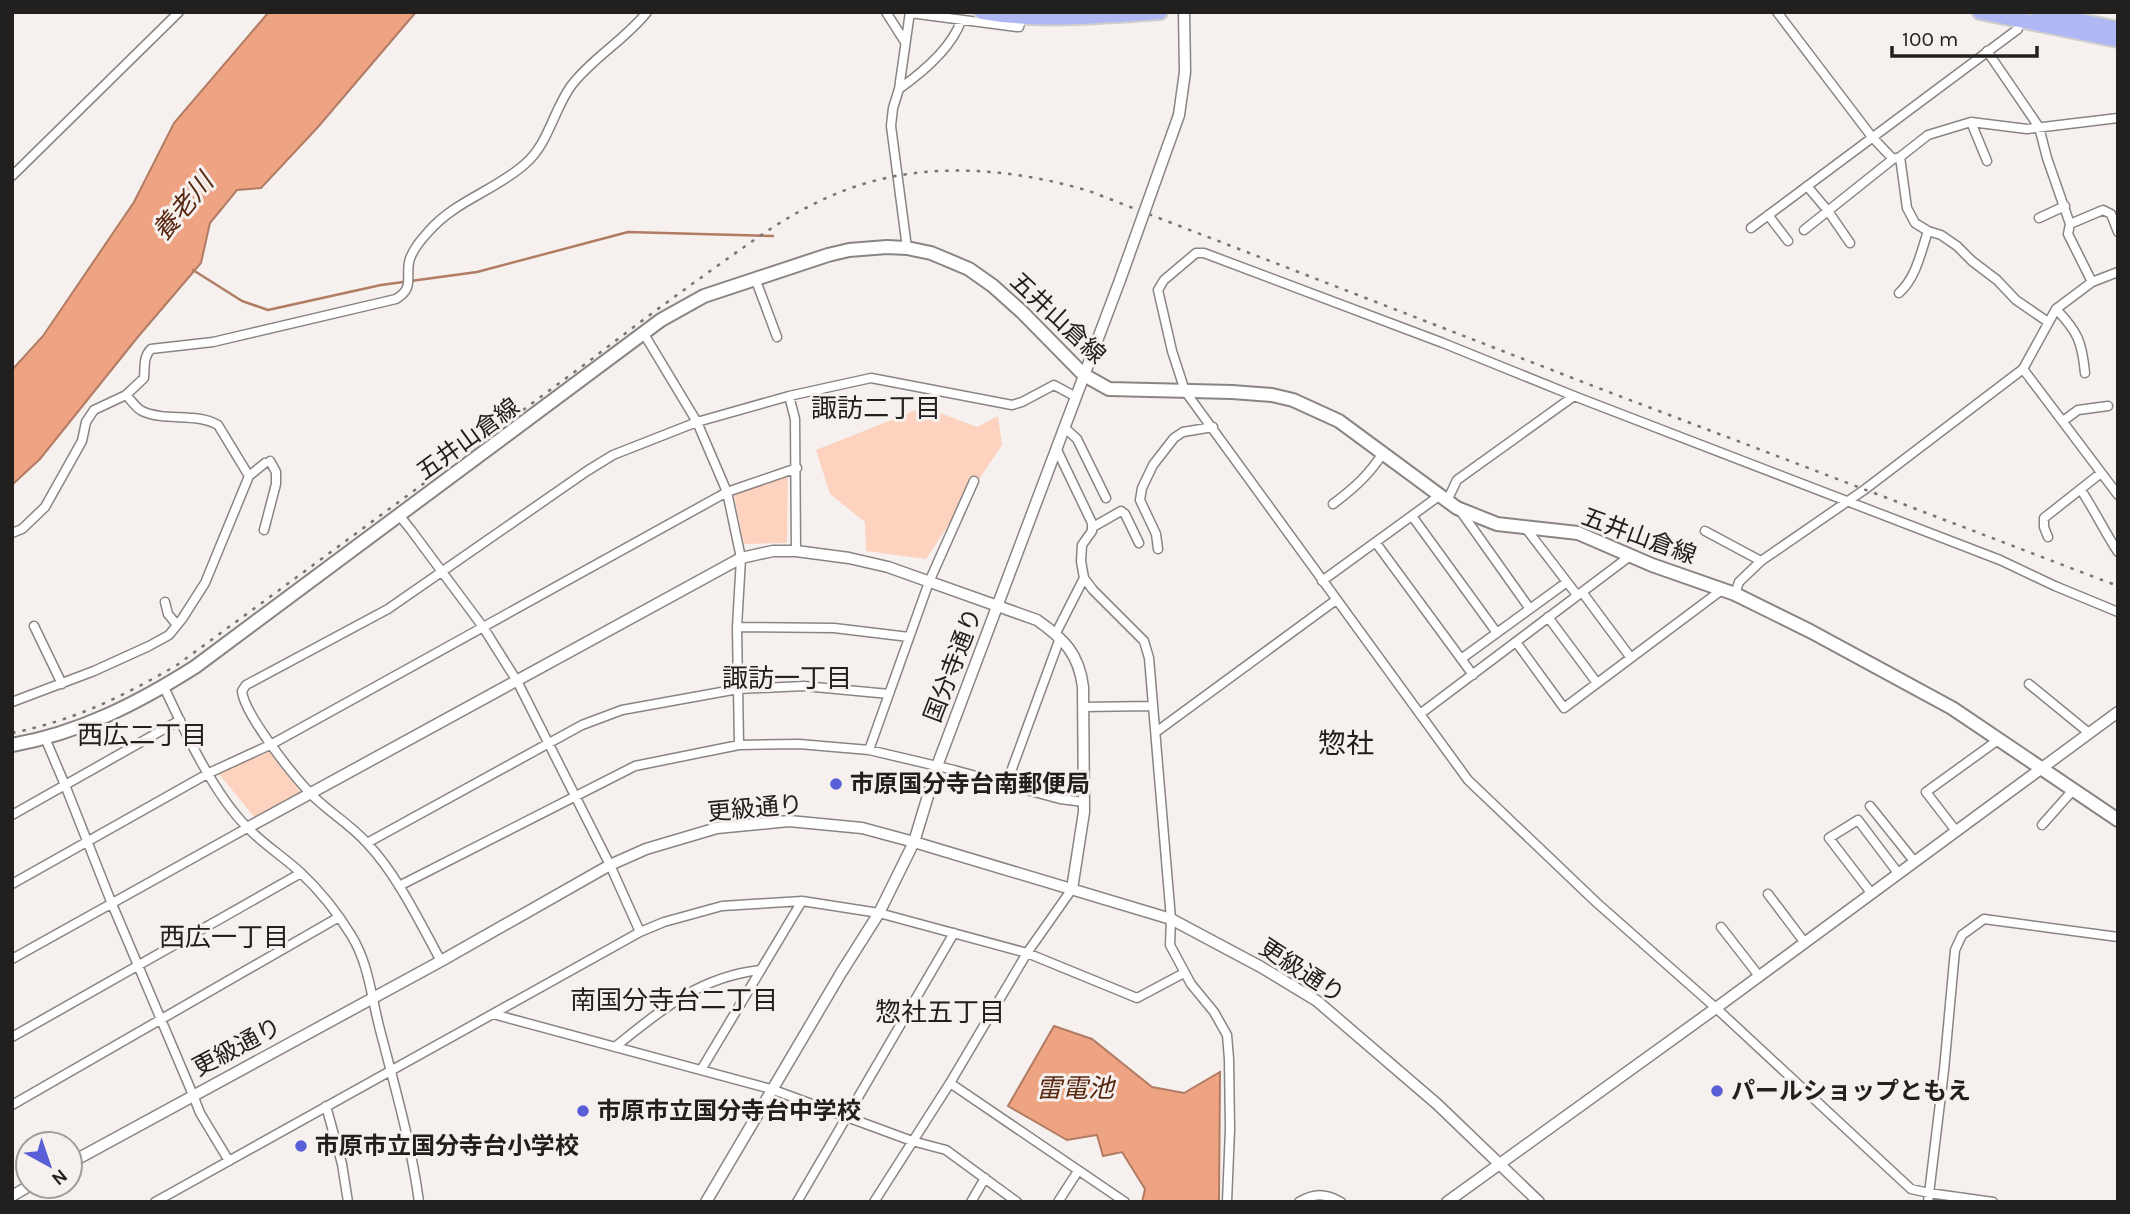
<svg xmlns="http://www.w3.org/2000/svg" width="2130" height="1214" font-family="Karla,'Noto Sans JP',sans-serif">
	<rect width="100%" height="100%" fill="#f6f1ef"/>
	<path fill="#fdd2bf" d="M924 407 977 427 998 416 1002 445 926 559 866 551 865 522 830 494 816 450Z
		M788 471 787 543 744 544 733 492Z
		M266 747 301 793 255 818 219 774Z"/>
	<path fill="#eea382" stroke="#b17c64" stroke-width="2" d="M416 12 318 127 261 188 237 190 210 223 201 263 137 338 40 459 12 485V370L43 336 134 202 174 123 268 13Z
		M1054 1026 1092 1039 1152 1087 1184 1093 1220 1072 1219 1202H1142L1145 1189 1122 1152 1103 1156 1097 1135 1067 1140 1008 1106Z"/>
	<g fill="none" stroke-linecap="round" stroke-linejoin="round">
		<path stroke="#b17c64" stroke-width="2.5" d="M193 270 242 301 268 310 381 285 477 272 628 232 773 236"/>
		<defs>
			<path id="minor" d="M886 12 905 42
				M1777 12 1872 137 1893 159
				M910 13 1017 27H1019L1022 17
				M1987 51 2039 127 2047 158 2070 224 2103 210 2111 214 2118 232
				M899 89C923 72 951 49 961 21
				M1971 122 1987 161
				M1900 157 1907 208 1915 223 1928 231 1941 235 1957 246 1972 261 1997 280 2016 300 2048 322
				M12 176 179 12
				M1807 186 1828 211 1850 243
				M1768 215 1788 241
				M2039 218 2065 206
				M2070 224 2068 234 2092 282
				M1751 228 2018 29 2020 20
				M1804 230 1893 159 1900 157 1928 135 1971 122 2027 129 2118 118
				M907 248 891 126 893 108 899 89 910 12
				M755 278 777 337
				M1899 293C1916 278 1921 252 1928 231
				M2056 309C2078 332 2082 342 2085 373
				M644 334 697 422 727 492 741 558 737 627 739 745
				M2023 369 2118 495
				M126 395C131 400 136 408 142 411 165 422 196 412 218 425L249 476
				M789 396 795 419 796 551
				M2063 421 2078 410 2108 406
				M1065 428 1077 439 1106 498
				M1057 450 1092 523V531L1082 545 1081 561 1084 578 1093 590 1144 641 1149 658 1171 919 1170 945 1191 984 1214 1012 1227 1035 1229 1059 1230 1129 1227 1202
				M2081 490C2095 511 2104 531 2118 552
				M1447 501 1457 480 1574 396
				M1333 504C1353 489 1369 475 1383 453
				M1459 509 1530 609
				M399 515 411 530 483 627 517 681 610 865 640 932
				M1412 516 1497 633
				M1524 526 1577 595
				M1093 527 1121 511 1125 514 1139 543
				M264 530 276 484V472L270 461
				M1705 531 1761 561
				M12 533 22 529 45 507 82 441 86 422 94 410 126 395 144 378C145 367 143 357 151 349L213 342 396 299C414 288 406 279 409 262 412 250 421 240 429 231 455 201 496 190 525 164 549 143 553 111 571 86 592 58 625 40 647 12
				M2048 537 2044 527V518L2101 473
				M1376 543 1473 675
				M1158 549 1156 534 1140 500 1142 488 1153 465 1174 438 1183 432 1213 427
				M1322 581 1439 496
				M1582 592 1631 658
				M1735 594 1739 582 1761 561 1864 490 2023 369 2056 309 2092 282 2118 272
				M165 602 168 614 177 625
				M1548 617 1597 683
				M34 626 62 684
				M737 627 834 628 909 637
				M1056 633 1084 578
				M1516 642 1564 708 1723 589
				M1461 659 1567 582
				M2029 684 2089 733
				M164 687C184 730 214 795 248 828 264 845 284 857 301 873 320 891 337 912 351 935 368 962 371 994 379 1026 394 1084 411 1142 419 1202
				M12 702 94 671 149 646 169 635 182 619 205 583 249 476 265 463
				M1083 707 1151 706
				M1420 714 1630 556
				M1156 732 1336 600
				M45 738 65 785 112 904 193 1095 200 1113 229 1161
				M869 750 929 582 974 481
				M1006 785 1060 638
				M1870 806 1914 861
				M12 815 180 720
				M2042 825 2073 790
				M1956 831 1926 792 1998 740
				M367 843 582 725 622 710 738 689 804 686 889 694
				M12 884 209 773 272 744 727 492 797 468
				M399 886 635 766 739 745 799 744 869 750 954 770 1060 799 1084 802
				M1768 894 1805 943
				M1872 894 1829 838 1858 820 1898 873
				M1721 927 1759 976
				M12 959 247 828
				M441 961C419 921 398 876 367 843 350 824 327 811 310 793 293 775 244 714 242 691L246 685 388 609 587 471 613 455 697 422 789 396 871 378 1012 405 1022 402 1054 385 1076 397
				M493 1014 771 1089 912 1141 946 1150 1017 1202
				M12 1037 301 873
				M615 1047C661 1010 699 977 760 970
				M701 1070 802 901
				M950 1083 1125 1202
				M12 1105 339 917
				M326 1106 342 1164 348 1202
				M155 1202 640 932 664 922 722 906 802 901 879 913 1027 953 1137 998 1184 973
				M797 1202 954 933
				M874 1202 950 1083 1027 953 1072 889
				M971 1202 985 1178
				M1058 1202 1078 1171
				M1299 1202C1314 1193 1325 1193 1341 1202
				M1928 1202 1944 1070 1955 950 1962 935 1984 919 2118 937
				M1993 1202 1929 1193 1911 1189 1716 1008 1597 903 1468 780 1185 391 1172 351 1158 290 1164 280 1196 253H1204L1443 343 1574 396 2000 560 2055 586 2118 612"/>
			<path id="tertiary" d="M1179 115 1185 72 1184 12
				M247 828 741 558 773 551H796L849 558 888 567 1037 620C1064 639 1079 654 1083 687L1084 812 1072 889
				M70 1163 441 961 610 865 646 849 717 828 789 821 862 828 914 842 1171 919 1261 967 1317 1001 1437 1104 1539 1202
				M12 1196 29 1186
				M706 1202 841 973 879 913 914 842 937 766 1120 280
				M1447 1202 1716 1008 2118 712"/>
			<path id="secondary" d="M12 745C80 733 138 703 195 667L661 320 704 296 828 255 849 250 887 247 907 248 931 253 969 269 993 286 1022 312 1084 375 1109 389 1232 392 1272 395 1293 400 1339 421 1457 508 1497 524 1578 533 1652 565 1735 594 1810 631 1952 708 2118 820"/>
			<path id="trunk" d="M982 12C1040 22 1101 16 1160 12
				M1980 12 2118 40
				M2038 12 2118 29"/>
		</defs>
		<use href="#minor" stroke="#8a8583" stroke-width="11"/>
		<use href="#tertiary" stroke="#8a8583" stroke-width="13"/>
		<use href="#secondary" stroke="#8a8583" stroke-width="16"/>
		<use href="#trunk" stroke="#cecece" stroke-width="18"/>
		<use href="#minor" stroke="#fff" stroke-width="8"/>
		<use href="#tertiary" stroke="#fff" stroke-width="10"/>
		<use href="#secondary" stroke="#fff" stroke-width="12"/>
		<use href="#trunk" stroke="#afb8f4" stroke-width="14"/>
		<path stroke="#777473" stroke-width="2.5" stroke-dasharray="3.5 7" stroke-linecap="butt" d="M12 733C75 720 122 697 177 665 314 565 451 463 588 362 629 330 671 299 713 269 761 235 800 205 857 186 931 161 1015 169 1089 191L1588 384 2118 586"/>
		<defs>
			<path id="tertiary-bridge" d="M1120 280 1179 115"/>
		</defs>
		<use href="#tertiary-bridge" stroke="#8a8583" stroke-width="13" stroke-linecap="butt"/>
		<use href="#tertiary-bridge" stroke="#fff" stroke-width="10"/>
	</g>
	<g fill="#585ed5" stroke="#f6f1ef" stroke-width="2.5">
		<circle cx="836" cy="784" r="7"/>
		<circle cx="1717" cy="1091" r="7"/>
		<circle cx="583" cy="1111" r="7"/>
		<circle cx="301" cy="1146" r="7"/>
	</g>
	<g text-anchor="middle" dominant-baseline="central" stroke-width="6" stroke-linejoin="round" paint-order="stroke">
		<g font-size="24" fill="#22201f" stroke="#f6f1ef">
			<text transform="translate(1058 318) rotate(43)">五井山倉線</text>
			<text transform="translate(468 439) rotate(-36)">五井山倉線</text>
			<text transform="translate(1639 536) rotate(20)">五井山倉線</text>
			<text transform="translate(953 665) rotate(-69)">国分寺通り</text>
			<text transform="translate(755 808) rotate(-5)">更級通り</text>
			<text transform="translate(1302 971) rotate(33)">更級通り</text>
			<text transform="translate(237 1047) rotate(-28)">更級通り</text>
		</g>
		<g font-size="24" font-weight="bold" fill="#22201f" stroke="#f6f1ef" text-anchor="start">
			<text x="850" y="784">市原国分寺台南郵便局</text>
			<text x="1731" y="1091">パールショップともえ</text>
			<text x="597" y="1111">市原市立国分寺台中学校</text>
			<text x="315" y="1146">市原市立国分寺台小学校</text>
		</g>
		<g font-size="26" font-style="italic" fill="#592912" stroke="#f6f1ef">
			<text transform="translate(183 207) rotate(-50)">養老川</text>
			<text x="1075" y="1088">雷電池</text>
		</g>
		<g font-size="26" fill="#22201f" stroke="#f6f1ef">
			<text x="876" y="408">諏訪二丁目</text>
			<text x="787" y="678">諏訪一丁目</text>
			<text x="142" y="735">西広二丁目</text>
			<text x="224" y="937">西広一丁目</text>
			<text x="674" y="1000">南国分寺台二丁目</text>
			<text x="940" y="1012">惣社五丁目</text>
		</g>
		<g font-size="28" fill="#22201f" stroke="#f6f1ef">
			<text x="1346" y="743">惣社</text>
		</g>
	</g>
	<rect width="2130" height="1214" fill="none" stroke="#22201f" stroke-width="28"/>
	<g transform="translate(49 1165) rotate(140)"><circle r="33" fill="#f6f1ef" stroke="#a19d9c" stroke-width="2"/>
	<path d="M0-5L12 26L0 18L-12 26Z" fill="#585ed5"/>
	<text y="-10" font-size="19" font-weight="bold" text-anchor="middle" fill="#22201f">N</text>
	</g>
	<path d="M1892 46v10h145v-10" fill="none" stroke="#22201f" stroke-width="3.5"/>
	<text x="1902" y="46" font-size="21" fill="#22201f" stroke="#f6f1ef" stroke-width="5" paint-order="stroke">100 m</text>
</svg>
